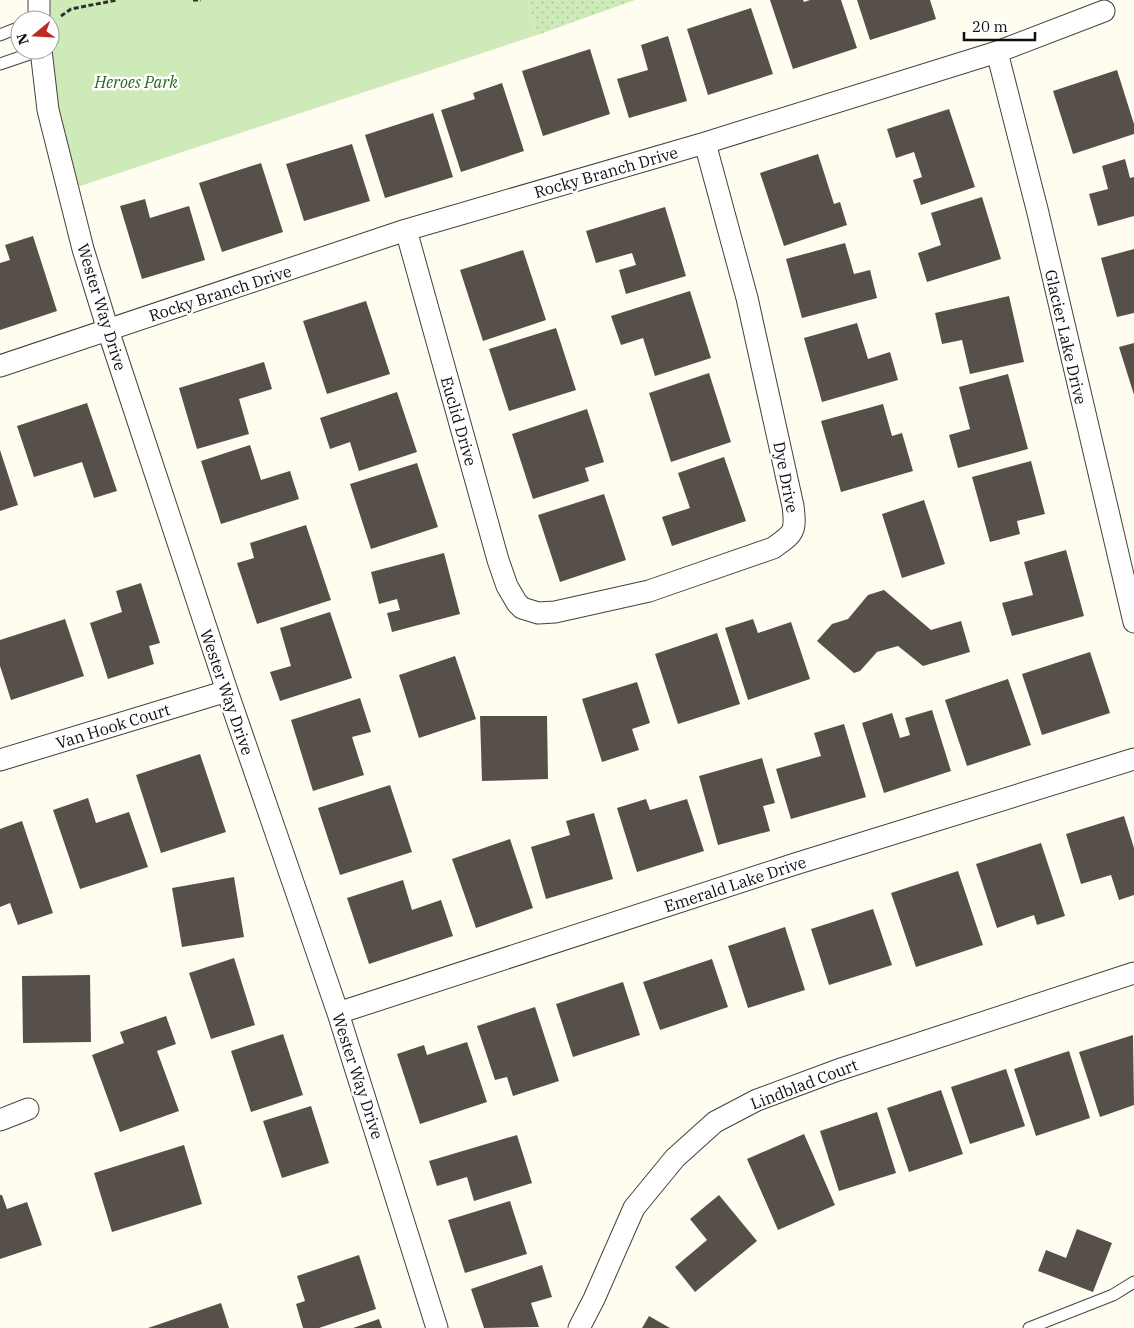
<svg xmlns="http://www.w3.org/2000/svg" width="1134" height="1328" font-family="'IBM Plex Serif',serif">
	<defs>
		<pattern id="grass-dots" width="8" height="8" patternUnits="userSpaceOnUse" patternTransform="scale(1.25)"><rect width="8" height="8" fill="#ceeab8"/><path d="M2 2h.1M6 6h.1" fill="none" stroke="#b0c89d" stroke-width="1.8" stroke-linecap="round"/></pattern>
	</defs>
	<rect width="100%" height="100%" fill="#fffdef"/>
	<path fill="url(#grass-dots)" d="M527 0H635L537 35Z"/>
	<path fill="#ceeab8" d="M51 0H527L537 35 77 187 56 116 50 39Z"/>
	<path fill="#57504a" d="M770 0H803L804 2 810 0H841L857 48 793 69Z
		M857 0H930L936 19 870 40Z
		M751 8 773 74 708 95 687 29Z
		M668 36 687 101 629 118 617 79 648 70 641 45Z
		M590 49 610 114 543 136 522 71Z
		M1117 70 1134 124V134L1073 154 1053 91Z
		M502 83 524 151 461 172 441 110 475 99 473 93Z
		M949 109 975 187 921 205 913 180 922 177 914 152 896 158 887 129Z
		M433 113 453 177 385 198 365 135Z
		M352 144 370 201 304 221 286 164Z
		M818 154 834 204 840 202 847 225 784 246 760 173Z
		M1125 159 1130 178 1134 177V216L1098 226 1089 194 1108 189 1102 166Z
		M261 163 283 232 222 252 199 183Z
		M982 197 1001 259 927 282 918 253 941 245 931 213Z
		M145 199 150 218 189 206 205 260 142 279 120 206Z
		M665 207 686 276 626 294 619 270 636 265 632 253 596 263 586 231Z
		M33 236 57 311 0 330V263L10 260 5 245Z
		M845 243 854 274 870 270 877 298 802 318 786 259Z
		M1134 249V313L1117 317 1101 258Z
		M523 250 546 320 483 341 460 270Z
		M690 291 711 358 655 376 643 338 621 345 611 316Z
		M1009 296 1024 362 970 374 962 340 942 344 935 313Z
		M366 301 390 374 327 394 303 321Z
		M857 323 868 359 890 352 898 380 822 402 804 338Z
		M556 328 576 390 509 411 489 349Z
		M1134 343V395L1119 347Z
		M264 362 272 389 239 399 249 434 197 449 179 388Z
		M709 373 731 442 671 462 649 393Z
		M1008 374 1028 449 958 468 949 435 970 429 959 387Z
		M397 392 417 452 359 471 350 442 330 449 320 418Z
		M87 403 117 491 94 498 82 462 34 477 17 426Z
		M883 404 892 436 902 433 913 471 841 492 821 421Z
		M587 409 604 462 585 468 589 481 533 499 512 434Z
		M250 445 261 480 290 471 299 499 221 524 201 461Z
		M0 450 18 505 0 511Z
		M724 457 746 521 672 546 662 517 690 508 678 473Z
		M1031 461 1045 514 1017 521 1020 534 990 542 972 477Z
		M417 463 438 527 371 549 350 484Z
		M604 494 626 560 560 582 538 515Z
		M924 500 945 564 902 578 882 514Z
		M306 525 331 600 257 624 237 563 254 558 250 543Z
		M1066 550 1084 616 1012 636 1002 603 1033 595 1024 562Z
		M444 553 460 614 392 632 387 613 400 610 397 599 379 604 371 572Z
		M141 583 160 643 149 646 154 664 108 679 90 623 122 612 116 591Z
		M884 590 931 630 961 621 970 652 923 666 898 646 877 652 860 671 854 673 817 641 832 624 848 619 868 595Z
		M330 612 352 678 280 701 270 672 291 666 280 628Z
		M65 619 84 676 11 700 0 666V640Z
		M753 619 758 633 791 622 810 679 748 700 725 628Z
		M717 633 740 704 678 724 655 654Z
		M1090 652 1110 713 1042 735 1022 674Z
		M455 656 476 719 419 738 399 675Z
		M1008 679 1031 745 967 766 945 700Z
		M637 682 650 723 632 729 639 750 602 762 582 699Z
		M360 698 371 732 352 737 364 775 313 791 291 720Z
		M932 710 951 771 884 793 862 723 892 713 900 738 910 735 905 718Z
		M480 716H547L548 779 482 781Z
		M844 724 866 797 791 819 776 769 821 756 814 733Z
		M200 754 226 832 161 853 136 775Z
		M762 758 775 803 763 806 770 831 718 845 699 776Z
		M390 785 412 852 340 875 318 808Z
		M88 798 96 823 129 812 148 867 80 889 53 810Z
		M646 799 650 810 687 799 704 851 637 872 617 808Z
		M594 813 613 879 546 899 531 847 570 835 566 821Z
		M1124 816 1134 848V895L1119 900 1111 875 1081 884 1066 834Z
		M22 821 53 913 18 925 10 903 0 907V829Z
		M510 839 533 908 476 928 452 859Z
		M1041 843 1065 916 1037 925 1034 915 997 928 976 864Z
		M958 871 983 945 916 967 891 893Z
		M234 877 244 937 182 947 172 888Z
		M403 880 412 910 441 900 453 936 369 964 347 898Z
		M873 909 892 965 829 985 811 929Z
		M785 927 805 990 748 1008 728 946Z
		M234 958 255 1025 211 1039 189 973Z
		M712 959 728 1007 660 1030 643 982Z
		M90 975 91 1042 23 1043 22 976Z
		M623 982 640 1035 573 1057 556 1004Z
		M535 1007 559 1081 513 1096 507 1077 495 1080 477 1026Z
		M166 1016 176 1044 157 1051 179 1111 120 1132 92 1055 124 1043 120 1032Z
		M283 1034 303 1095 251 1112 231 1051Z
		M1133 1035 1134 1105 1100 1117 1079 1052Z
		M467 1042 487 1102 420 1124 397 1054 424 1045 427 1055Z
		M1069 1051 1090 1118 1036 1136 1014 1069Z
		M1006 1069 1025 1126 970 1144 951 1087Z
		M941 1090 963 1154 909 1172 887 1108Z
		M311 1106 329 1163 282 1178 263 1121Z
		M877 1112 896 1173 839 1191 820 1131Z
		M804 1134 835 1205 778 1230 747 1159Z
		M517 1135 532 1183 474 1201 467 1177 437 1186 429 1161Z
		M184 1145 202 1204 112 1232 94 1173Z
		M0 1195H2L7 1209 27 1202 42 1245 0 1259Z
		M719 1195 757 1241 695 1292 675 1267 707 1240 690 1219Z
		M510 1201 527 1254 465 1273 448 1220Z
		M1077 1229 1112 1243 1093 1292 1038 1271 1046 1250 1066 1258Z
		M359 1255 376 1309 319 1328H303L296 1304 305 1301 297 1276Z
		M542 1265 552 1297 531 1303 539 1327 484 1328 471 1289Z
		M221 1303 229 1328H148Z
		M649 1316 670 1328H642Z
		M379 1319 382 1328H353Z"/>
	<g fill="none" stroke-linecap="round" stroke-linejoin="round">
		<defs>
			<path id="lane" d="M0 35 20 27
				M0 64 41 50
				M1029 1328 1113 1295 1134 1282"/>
			<path id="street" d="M39 20V0
				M41 50 48 110 83 249 108 330 227 691 338 1013 437 1328
				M997 52 1038 213 1134 622
				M406 230 498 560 507 586 517 603 522 608 538 613 555 612 649 591 773 548C795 533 796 531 793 506L747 298 705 143
				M0 366 406 230 705 143 997 52 1104 11
				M0 760 227 691
				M338 1013 795 864 1134 759
				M0 1120 28 1109
				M579 1328 594 1299 634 1208 675 1158 715 1122 757 1100 838 1070 1134 973"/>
		</defs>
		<use href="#lane" stroke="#414141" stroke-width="13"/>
		<use href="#street" stroke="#414141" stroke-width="23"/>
		<path stroke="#303030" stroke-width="3" stroke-dasharray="5 2.5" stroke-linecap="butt" d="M193 0H201
			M61 16 71 9 117 0"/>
		<use href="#lane" stroke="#fff" stroke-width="11"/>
		<use href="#street" stroke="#fff" stroke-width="21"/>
	</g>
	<g text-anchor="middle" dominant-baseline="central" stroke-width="5" stroke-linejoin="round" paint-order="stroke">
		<g font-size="16" font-style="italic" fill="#27661d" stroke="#fff">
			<text x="136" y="82">Heroes Park</text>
		</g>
		<g font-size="16" fill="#0e0e0e" stroke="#fff">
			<text transform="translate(606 172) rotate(-16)">Rocky Branch Drive</text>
			<text transform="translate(220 293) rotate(-18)">Rocky Branch Drive</text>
			<text transform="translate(102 307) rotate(73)">Wester Way Drive</text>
			<text transform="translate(1066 337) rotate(77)">Glacier Lake Drive</text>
			<text transform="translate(459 421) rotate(74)">Euclid Drive</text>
			<text transform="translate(786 477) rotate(79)">Dye Drive</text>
			<text transform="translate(227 692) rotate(71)">Wester Way Drive</text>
			<text transform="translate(113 726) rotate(-17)">Van Hook Court</text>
			<text transform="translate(735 884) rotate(-18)">Emerald Lake Drive</text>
			<text transform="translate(358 1076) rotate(72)">Wester Way Drive</text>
			<text transform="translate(804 1084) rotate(-21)">Lindblad Court</text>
		</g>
	</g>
	<g transform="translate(35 35) rotate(252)"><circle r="24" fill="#ffffff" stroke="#9f9f9f"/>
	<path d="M0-4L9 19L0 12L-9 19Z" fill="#bf2924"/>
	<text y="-8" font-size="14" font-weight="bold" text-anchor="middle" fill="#0e0e0e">N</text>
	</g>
	<path d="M964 32v8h71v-8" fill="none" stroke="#0e0e0e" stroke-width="2.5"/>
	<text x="972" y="32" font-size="15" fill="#0e0e0e" stroke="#ffffff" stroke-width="4" paint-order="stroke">20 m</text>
</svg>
